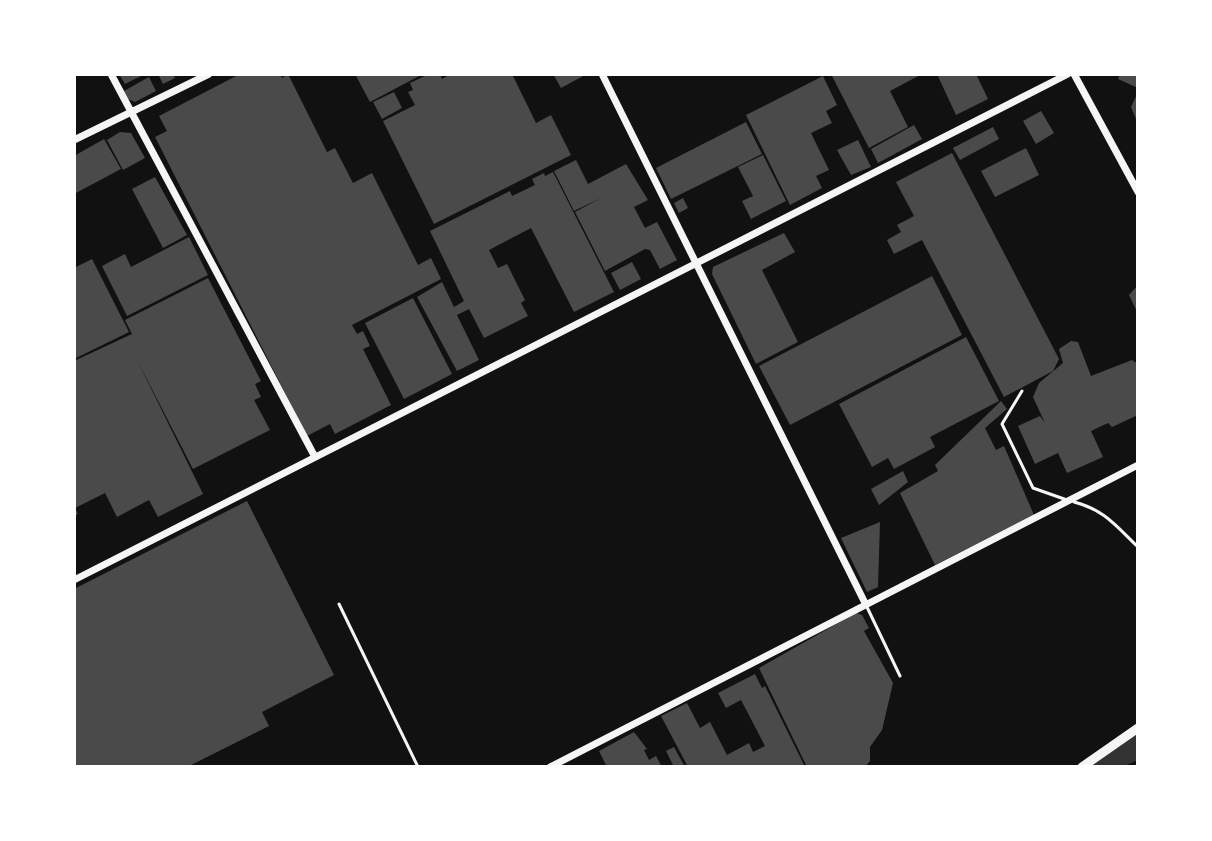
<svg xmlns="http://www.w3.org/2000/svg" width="1212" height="841" font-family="Lato,sans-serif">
	<rect width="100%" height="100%" fill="#111"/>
	<path fill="#333" d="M1138 734V760L1122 767H1089Z"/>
	<path fill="#4a4a4a" d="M119 74H145L125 84Z
		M163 74H173L175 78 163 84 159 76Z
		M240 74H280L282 78 288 74 327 152 335 148 353 183 372 173 418 265 431 258 441 279 352 325 357 334 363 331 370 346 363 349 391 405 335 434 330 424 307 436 155 137 167 131 159 116Z
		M355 74H423L370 102Z
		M429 74H440L442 79 451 74H512L536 123 551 115 571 155 434 224 383 121 415 105 408 92 413 90 410 83Z
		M553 74H587L561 88Z
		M831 74H922L890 91 908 127 869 148Z
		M937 74H976L988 99 956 115Z
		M1120 74H1138V88L1118 79Z
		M823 76 837 105 826 111 832 123 811 133 829 170 816 176 822 188 790 205 746 115Z
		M149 77 156 91 135 102 128 99 124 91Z
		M394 92 402 108 382 119 373 102Z
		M1138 92V124L1131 107Z
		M1041 111 1054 133 1036 144 1023 121Z
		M746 122 762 154 671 199 656 168Z
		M914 125 922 139 878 163 871 149Z
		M993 127 999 139 960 160 953 148Z
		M120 132 131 133 145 158 123 170 107 140Z
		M104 139 121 169 74 194V156Z
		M858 140 871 167 851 175 837 150Z
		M1026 148 1039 175 995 197 981 171Z
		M952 153 1059 359 1053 371 1004 397 922 240 894 254 887 240 901 232 897 225 914 216 896 182Z
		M763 155 786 201 751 219 742 201 753 196 738 167Z
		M576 160 588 184 626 164 648 200 634 207 645 228 657 222 677 260 660 269 650 250 645 249 605 271 575 212 601 198 574 211 554 171Z
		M553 172 614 292 574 312 531 228 489 250 498 268 507 264 525 300 521 303 528 316 484 338 469 309 457 315 479 360 457 371 417 297 442 282 454 307 464 301 430 231 510 191 512 196 535 185 532 179 544 173 545 176Z
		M155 177 187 235 163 248 132 189Z
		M683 198 688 208 679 213 674 203Z
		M784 233 795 252 762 270 798 342 756 364 712 274 713 267Z
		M189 237 208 275 127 316 102 266 125 254 131 267Z
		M92 259 129 332 74 359V268Z
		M632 262 641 279 620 290 611 273Z
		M932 276 962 335 790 425 759 366Z
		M208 278 261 381 255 384 261 397 254 400 270 430 193 469 137 360 203 494 158 517 149 500 117 517 105 493 75 508 78 514 74 516V361L132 334 125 320Z
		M1138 285V314L1129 295Z
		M413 298 452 374 404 399 365 323Z
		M966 337 999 401 930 437 935 447 894 469 888 458 872 467 839 404Z
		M1071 341 1078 342 1091 376 1132 360 1138 364V415L1112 427 1108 423 1091 431 1103 457 1067 473 1058 453 1035 464 1018 426 1040 416 1045 423 1033 397 1039 383 1063 363 1059 349Z
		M1001 401 1007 409 985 428 996 450 1004 446 1034 515 935 565 900 493 938 471 935 465Z
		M903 471 908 482 879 505 871 489Z
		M247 501 334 675 262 712 269 726 187 767H74V589Z
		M880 522 878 587 867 592 841 538Z
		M856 613 862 615 869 628 864 631 893 683 882 730 870 747V761L865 767H807L759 668Z
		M755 674 762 688 765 686 805 767H688L661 716 687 703 700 728 710 722 727 755 749 743 753 752 765 746 741 700 726 708 718 693Z
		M634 732 647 749 644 750 649 760 656 756 662 767H607L599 751Z
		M674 747 685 767H674L666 751Z"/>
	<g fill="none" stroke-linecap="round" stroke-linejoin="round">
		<path stroke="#f5f5f5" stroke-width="3" d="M1022 391 1002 424 1033 488 1067 500
			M1074 502C1105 510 1116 526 1138 547
			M339 604 418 767
			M866 605 900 676"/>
		<path stroke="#f5f5f5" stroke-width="7" d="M111 74 315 457
			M602 74 866 605
			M1074 74 1138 192
			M74 140 209 74
			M74 580 1068 74
			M550 767 1138 465"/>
		<path stroke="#f5f5f5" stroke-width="9" d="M1082 767 1138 728"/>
	</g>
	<rect width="1212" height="841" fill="none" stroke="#ffffff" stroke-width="152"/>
</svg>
